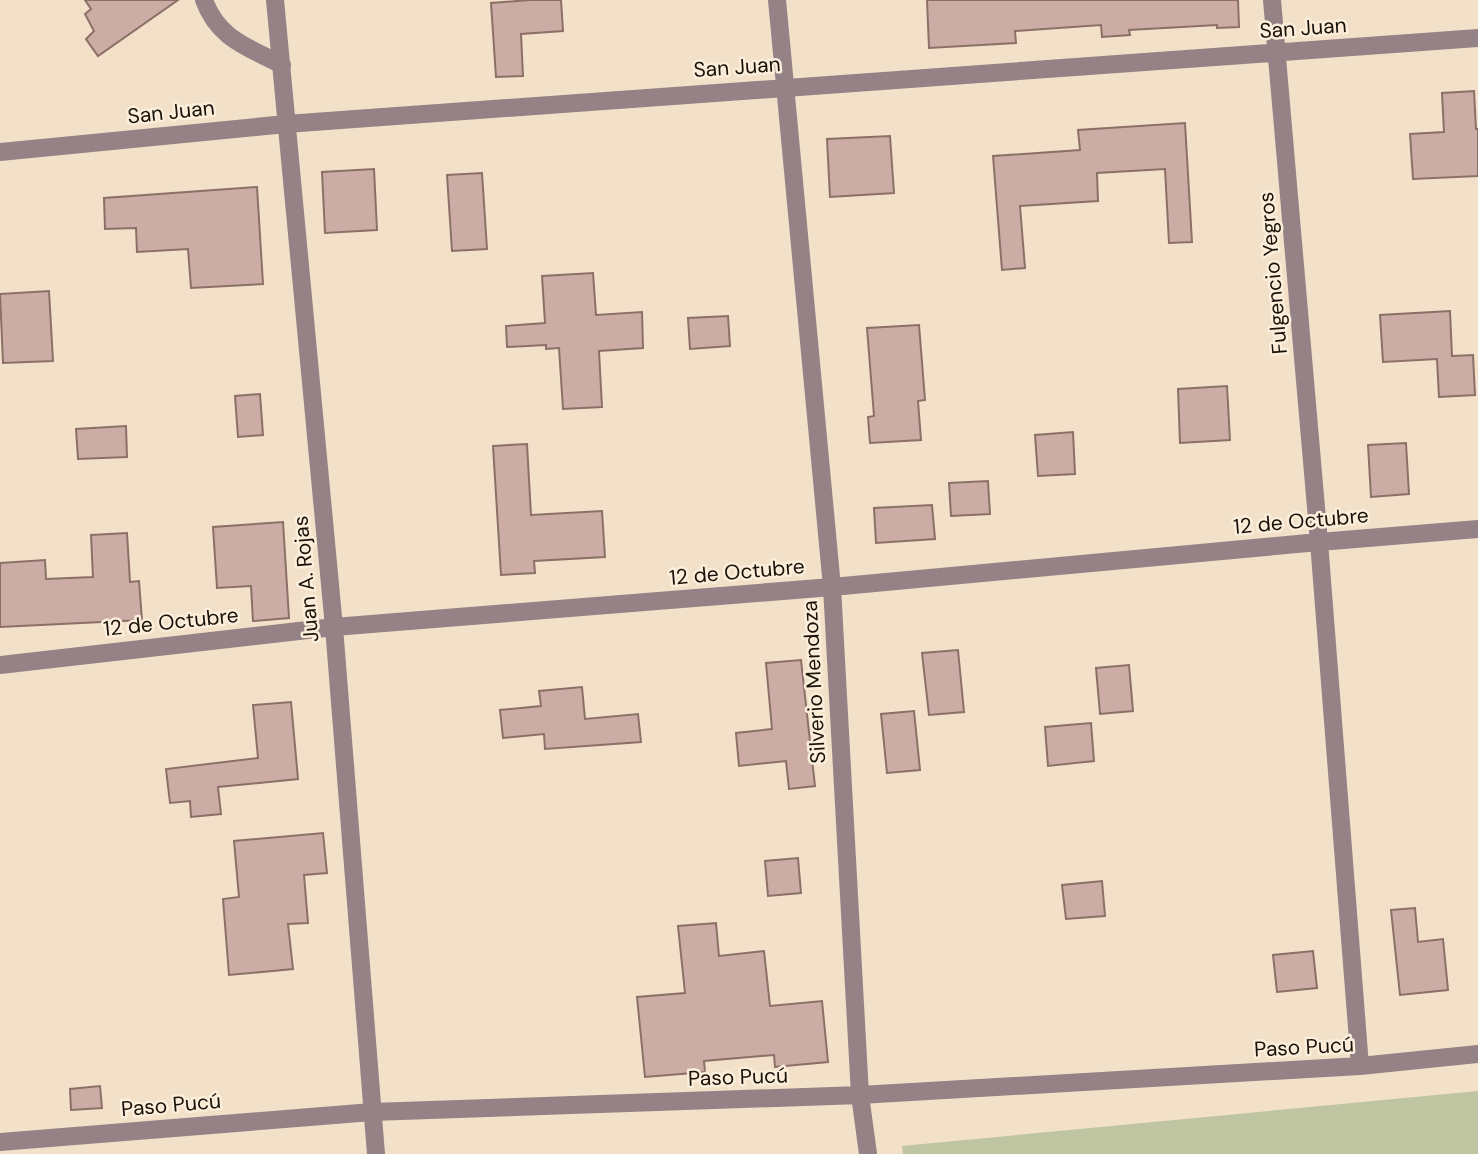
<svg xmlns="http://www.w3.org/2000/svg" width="1478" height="1154" font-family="'DM Sans',sans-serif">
	<rect width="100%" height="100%" fill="#f2e1c8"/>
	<path fill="#bfc5a1" d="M1478 1091V1154H903L902 1146Z"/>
	<path fill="#ccada5" stroke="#8c7068" stroke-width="2" d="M85 0H178L98 56 86 39 94 31 85 14 91 9Z
		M530 0H561L563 31 521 34 523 76 496 77 491 3Z
		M927 0H1238L1239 27 1217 28V25L1129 30 1130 35 1102 37 1101 25 1015 31 1016 43 929 48Z
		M1474 91 1476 129H1478V176L1413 179 1410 134 1444 132 1442 93Z
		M1185 123 1192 242 1169 243 1165 169 1097 173 1098 201 1020 206 1025 268 1002 270 993 156 1080 150 1078 130Z
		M890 136 894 193 830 197 827 139Z
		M374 169 377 230 325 233 322 172Z
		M482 173 487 249 452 251 447 175Z
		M257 187 263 284 191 288 188 249 137 252 136 228 105 229 104 198Z
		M593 273 596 315 642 312 643 348 599 351 602 407 563 409 559 348 546 349V345L507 347 506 326 545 323 542 276Z
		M49 291 53 361 3 363 0 294Z
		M1450 311 1452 356 1473 355 1475 395 1439 397 1437 359 1383 362 1380 315Z
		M728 316 730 346 690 349 688 318Z
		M919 325 925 400 918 401 921 440 870 443 868 417 874 416 867 328Z
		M1227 386 1230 440 1180 443 1178 389Z
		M260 394 263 435 238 437 235 396Z
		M126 426 127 457 78 459 76 429Z
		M1073 432 1075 474 1038 476 1035 435Z
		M1406 443 1409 494 1371 497 1368 445Z
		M527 444 531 515 602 511 605 557 534 561 535 573 501 575 493 446Z
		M988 481 990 514 951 516 949 483Z
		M932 505 935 539 876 543 874 508Z
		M283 522 289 618 253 621 251 586 217 588 213 527Z
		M127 533 130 582 139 581 142 620 0 627V563L45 560 46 579 93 577 91 535Z
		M958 650 964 712 929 715 922 653Z
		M801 660 815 786 789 789 786 761 739 766 736 733 772 729 766 663Z
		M1129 665 1133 711 1100 714 1096 668Z
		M582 687 585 719 638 714 641 742 545 749 544 734 503 738 500 710 541 706 539 691Z
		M291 702 298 779 218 787 221 814 191 817 190 801 170 803 166 769 258 758 253 705Z
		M914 711 920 770 887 773 881 714Z
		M1091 723 1094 761 1048 766 1045 727Z
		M323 833 327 873 304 875 308 923 288 924 293 969 229 975 223 899 239 897 234 841Z
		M798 858 801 893 768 896 765 861Z
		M1102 881 1105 916 1066 919 1062 885Z
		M1415 908 1418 942 1443 939 1448 990 1400 995 1391 910Z
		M716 923 719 956 764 951 770 1006 822 1001 828 1062 775 1067 774 1055 704 1061 705 1072 645 1077 637 997 685 993 678 926Z
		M1313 951 1317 988 1277 992 1273 955Z
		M100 1086 102 1108 71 1110 70 1089Z"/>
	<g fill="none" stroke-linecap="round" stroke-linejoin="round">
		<path stroke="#958286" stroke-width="18" d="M204 0C218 39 248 47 282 65"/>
		<path stroke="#958286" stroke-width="18" d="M275 0 334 627 376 1154
			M777 0 832 587 860 1095 868 1154
			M1272 0 1319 542 1360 1066
			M0 152 286 124 1478 38
			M0 665 334 627 832 587 1319 542 1478 529
			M0 1142 372 1112 860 1095 1360 1066 1478 1054"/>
	</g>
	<g text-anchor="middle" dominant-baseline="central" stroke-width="5" stroke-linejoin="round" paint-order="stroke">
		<g font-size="21" fill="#181209" stroke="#fceeda">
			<text transform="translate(1303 28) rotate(-4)">San Juan</text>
			<text transform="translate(737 67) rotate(-4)">San Juan</text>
			<text transform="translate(171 112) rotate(-6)">San Juan</text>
			<text transform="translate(1273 273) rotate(-95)">Fulgencio Yegros</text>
			<text transform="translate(1301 521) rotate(-5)">12 de Octubre</text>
			<text transform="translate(737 572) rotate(-5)">12 de Octubre</text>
			<text transform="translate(306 579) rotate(-95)">Juan A. Rojas</text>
			<text transform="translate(171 622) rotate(-6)">12 de Octubre</text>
			<text transform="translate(814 682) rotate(-93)">Silverio Mendoza</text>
			<text transform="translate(1304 1047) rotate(-3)">Paso Pucú</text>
			<text transform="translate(738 1077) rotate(-2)">Paso Pucú</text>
			<text transform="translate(171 1105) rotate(-5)">Paso Pucú</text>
		</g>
	</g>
</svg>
